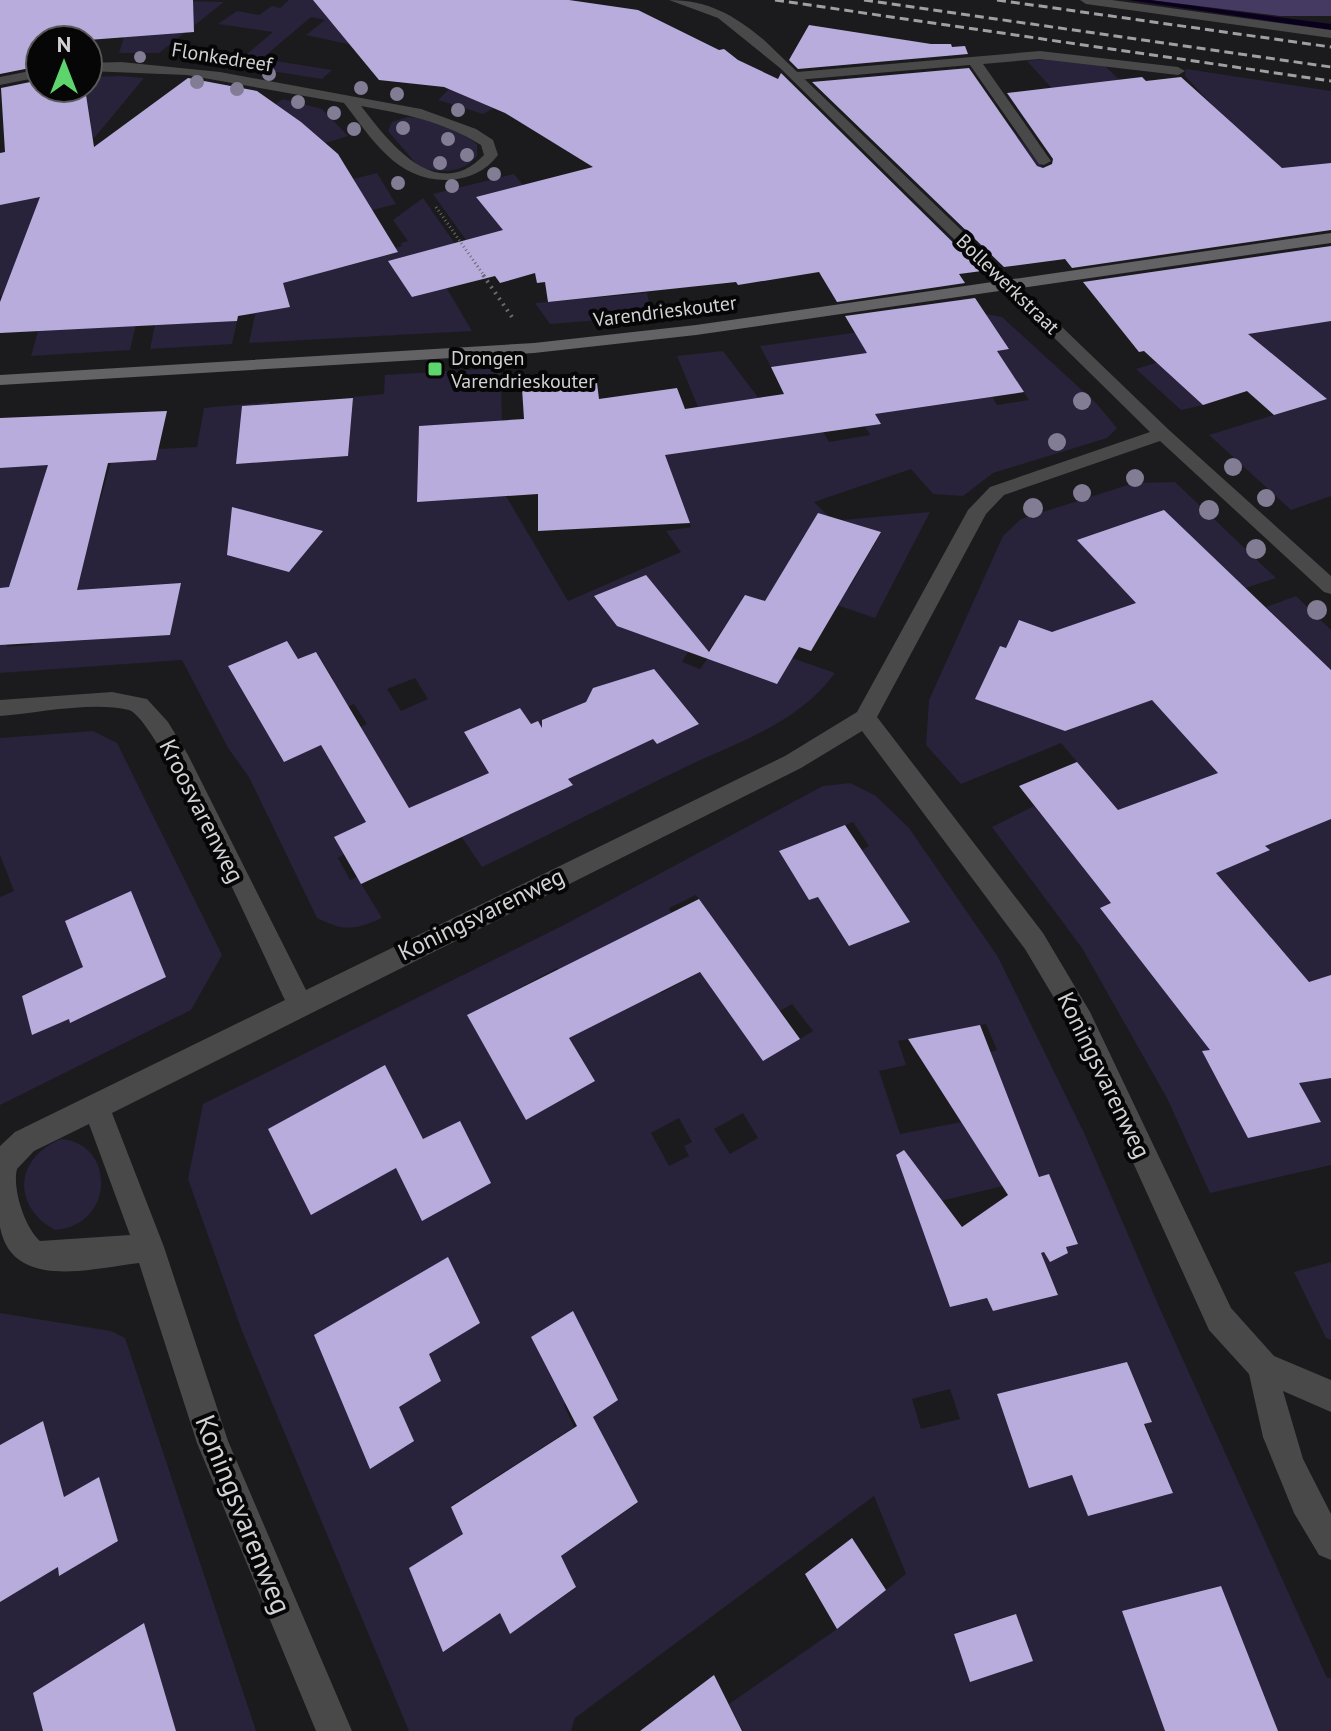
<svg xmlns="http://www.w3.org/2000/svg" width="1331" height="1731" font-family="'PT Sans',sans-serif">
	<rect width="100%" height="100%" fill="#1b1b1d"/>
	<path fill="#28223a" fill-rule="evenodd" d="M150 0 224 2 159 53H119L124 37Z
		M289 0H374L357 46 306 35 325 20 311 17 252 67 220 62 232 51 247 54 273 32 218 24 237 11 259 15 272 6 280 8Z
		M1045 59 1105 66 1136 96 1214 107 1185 76 1186 69 1331 91V167H1294L1324 196 1142 203 860 104 977 85 1044 169 1108 150 1027 61Z
		M276 61 332 70 322 79 265 70Z
		M120 76 144 78 95 137 86 136 67 149 216 146 283 99 322 109 348 136 325 143 309 130 353 179 377 173 396 204 317 224 343 267 373 259 370 254 402 246 401 243 408 241 393 220 423 198 465 258 397 275 413 297 446 287 472 331 249 343 258 300 148 273 130 350 31 356 38 331 0 295V205L10 151 4 137 91 123 85 88H88V77Z
		M449 89 494 108 483 114 438 100Z
		M408 117C434 119 456 129 477 144V156C463 174 439 173 419 167L388 131 392 122Z
		M514 174 523 185 476 197 499 225 521 220 484 265 433 194Z
		M1331 291V496L1291 510 1209 435 1326 399 1267 350 1203 405 1181 410 1136 369 1216 344Z
		M647 293 652 316 550 324 535 303Z
		M986 314 1002 317 1096 403 1117 428 1107 438 993 473 963 496 933 494 911 469 814 502 828 516 816 537 805 534 784 570 848 590 881 533 842 520 930 512 875 618 790 589 780 606 745 595 704 658 688 652 682 662 700 669 708 658H792L835 673C795 727 733 743 675 772 611 803 547 836 482 867L461 836 433 849 383 765 344 783 366 822 344 854 338 858 350 880 357 877 382 918C354 930 345 932 317 918L249 777 228 748 182 660 0 673V640L8 639 7 647 32 645 44 598 0 588V468L60 463 92 528 114 452 156 460 159 449 197 447 204 408 270 402 265 443 305 459 348 456 353 397 384 394 385 375 501 368 503 491 568 601 681 552 666 531 691 527 676 485 647 449 713 448 735 444 741 401 698 407 677 356 723 351 788 437 822 430 829 442 870 435 825 360 771 367 760 346ZM990 321 1009 349 997 351 1029 400 997 405 953 326ZM870 352 964 401 903 410ZM477 423 418 502 419 426ZM180 583 170 635 88 639 101 588ZM316 652 333 679 255 713 228 666 298 659ZM415 678 428 699 401 711 387 689ZM354 704 367 724 283 761 272 741ZM520 708 572 785 489 773 464 732Z
		M237 321 232 344 150 349 155 325Z
		M1175 482 1276 578 1135 625 1120 609 1083 622 1151 643 1188 739 1225 781 1331 819V1165L1210 1193 1167 1098 1082 948 992 827 1034 806 1064 843 1124 817 1061 743 961 784 926 745 929 700 1003 536 1021 519 1134 483ZM1164 511 1105 570 1085 544 1102 531Z
		M1296 596 1331 630V670L1266 607Z
		M93 731 117 743 222 955 191 1010 0 1105V897L14 891 0 855V738ZM131 892 70 1022 83 967 66 921ZM48 984 60 1022 33 1035 22 995Z
		M850 783 876 796 909 828 998 957 1085 1135 1161 1311 1327 1678H1331V1731H1259L1276 1726 1220 1586 1123 1611 1165 1731H743L729 1704 837 1629 906 1574 874 1496 575 1718 571 1731H409L242 1331 188 1179 203 1104 564 925 823 786ZM853 822 869 846 862 850 909 921 849 946 818 897 809 899 779 851ZM696 895 737 953 661 993 624 938 671 913 669 908ZM557 968 593 1025 569 1038 595 1081 526 1120 468 1015ZM792 1004 813 1031 763 1061 743 1032ZM986 1024 997 1050 990 1052 1013 1112 900 1134 879 1071 906 1065 898 1041ZM743 1113 758 1138 730 1154 714 1129ZM679 1118 692 1142 684 1146 689 1156 669 1166 651 1133ZM1049 1175 1078 1243 1041 1253 1058 1295 993 1311 987 1298 950 1306 915 1207ZM1127 1362 1152 1421 1145 1424 1173 1493 1088 1516 1072 1475 1029 1487 997 1394ZM606 1379 618 1400 593 1417 638 1503 561 1556 576 1588 510 1633 451 1506 574 1427 564 1405ZM950 1389 960 1419 921 1429 912 1399ZM1015 1614 970 1682 954 1633Z
		M61 1139C116 1143 115 1226 55 1230 12 1207 14 1158 61 1139Z
		M1331 1262V1340L1326 1338 1294 1272Z
		M0 1313 111 1331 125 1338 256 1731H176L143 1623 33 1693 43 1731H0V1602L58 1567 59 1575 118 1541 99 1477 64 1497 43 1421 0 1445Z"/>
	<path fill="#453a62" d="M1150 0H1331V16H1280Z"/>
	<g fill="none" stroke-linecap="round" stroke-linejoin="round">
		<path fill="#0a001e" fill-rule="evenodd" d="M1128 0H1150L1331 24V30Z"/>
	</g>
	<path fill="#b7acdc" d="M0 0H193L194 32 88 40H40V66L0 74Z
		M313 0H569L638 10 719 50 724 49 738 60 778 79 781 73 982 271 959 274 965 283 837 302 819 272 738 285 736 282 548 302 545 282 537 283 535 273 500 283 495 276 412 297 388 261 503 230 476 197 593 167 505 113 444 87 379 80Z
		M809 25 931 44H951L952 47 965 46 968 54 798 69 789 60Z
		M969 68 1037 166 1043 168 1052 164 1053 159 1007 93 1142 77 1146 81 1181 77 1282 168 1331 163V230L1072 268 1065 259 1004 267 812 82Z
		M188 78 257 91 301 122 338 154 398 252 283 283 290 307 238 316 237 321 0 333V302L40 197 0 205V153L5 152 1 88 40 80V88H85L94 147Z
		M1331 246V321L1248 334 1327 399 1274 415 1247 391 1203 405 1144 351 1139 352 1083 282Z
		M975 298 1009 349 997 351 1024 392 875 414 881 424 665 455 690 523 538 531V494L417 502 419 426 524 419 522 388 597 383 599 399 677 388 685 409 784 394 771 367 867 353 845 316Z
		M353 398 348 456 236 464 242 406Z
		M167 411 156 460 108 463 77 590 181 583 170 635 0 645V588L9 587 48 465 0 468V418Z
		M232 507 323 531 289 572 227 555Z
		M1164 510 1331 670V819L1265 846 1270 850 1216 873 1309 982 1331 975V1078L1299 1083 1321 1122 1248 1138 1202 1051 1210 1050 1100 908 1111 903 1019 786 1077 762 1118 810 1218 773 1152 700 1065 731 975 699 1000 646 1006 648 1019 620 1052 632 1136 603 1077 540Z
		M818 513 881 532 811 651 799 647 777 684 617 626 594 596 646 575 709 652 745 595 765 601Z
		M287 641 298 659 316 652 409 808 489 773 464 732 520 708 531 724 538 721 542 728V720L586 702 593 688 654 669 699 724 657 744 653 739 568 779 573 785 361 884 334 837 366 822 321 745 284 762 228 666Z
		M845 825 910 922 849 946 818 897 809 900 779 851Z
		M131 891 166 977 70 1023 69 1019 32 1035 22 996 83 967 65 921Z
		M699 899 800 1039 763 1061 700 972 569 1038 595 1081 526 1120 467 1015Z
		M980 1025 1039 1177 1049 1174 1078 1244 1066 1247 1068 1253 1050 1262 1044 1252 1041 1253 1058 1295 993 1311 987 1298 950 1307 896 1155 904 1150 962 1227 1008 1195 908 1039Z
		M385 1065 423 1139 460 1121 491 1183 422 1221 396 1168 311 1215 268 1129Z
		M448 1257 480 1323 429 1354 441 1381 399 1407 414 1441 370 1469 314 1335Z
		M573 1311 618 1400 593 1417 638 1502 561 1556 576 1587 510 1634 500 1613 443 1652 409 1568 463 1534 451 1507 577 1426 531 1337Z
		M1127 1362 1152 1422 1144 1424 1173 1493 1088 1516 1072 1475 1029 1488 997 1394Z
		M43 1421 64 1497 99 1477 118 1541 59 1576 58 1567 0 1602V1445Z
		M852 1538 886 1590 837 1629 805 1574Z
		M1221 1586 1278 1731H1165L1122 1611Z
		M1016 1614 1033 1661 970 1682 954 1634Z
		M144 1623 176 1731H43L33 1693Z
		M714 1675 742 1731H640Z"/>
	<g fill="none" stroke-linecap="round" stroke-linejoin="round">
		<path stroke="#6b6b6d" stroke-width="3" stroke-dasharray="1 3" stroke-linecap="butt" d="M436 207 485 277"/>
		<path stroke="#6b6b6d" stroke-width="4" stroke-dasharray="2 5" stroke-linecap="butt" d="M483 275 512 317"/>
		<path fill="#49494a" fill-rule="evenodd" d="M1040 51 1178 67 1185 71 1178 75 1040 59 983 64 1051 161 1044 165 1039 164 970 65 797 80 790 76 797 72Z"/>
		<path fill="#49494a" fill-rule="evenodd" d="M669 0C708 0 734 15 764 40L1169 430 1331 576V594L1324 592 1160 441 1004 495 986 514 877 717 1043 933 1090 1012 1231 1308 1274 1356 1331 1380V1412L1283 1391 1303 1459 1331 1514V1560L1319 1555 1294 1513 1263 1437 1249 1374 1209 1330 1072 1028 1025 949 862 731 801 768 112 1113 164 1247 228 1441 352 1731H316L197 1443 139 1263C94 1268 12 1292 0 1227 0 1202 0 1171 0 1146L15 1132 285 1000C265 959 158 718 129 710 93 701 37 713 0 716V700L112 692 147 699 168 722 188 755 306 990 785 756 857 712 968 510 990 487 1150 432 780 68 718 18ZM89 1124 130 1235 40 1241C25 1228 12 1189 17 1169L34 1151Z
			M1080 0H1112L1331 30V38L1086 4Z
			M121 62 220 72 421 109 476 129 493 140 498 155C486 171 470 178 450 180 397 182 373 140 344 103L187 75 88 71V63ZM361 106C404 114 443 121 481 145L484 155C436 205 389 142 361 106Z
			M40 69V77L0 85V77Z"/>
		<path fill="#636265" fill-rule="evenodd" d="M1331 233V243L696 335 534 353 0 385V375L534 343 696 325Z"/>
		<path stroke="#a0a0a2" stroke-width="3" stroke-dasharray="9 5" stroke-linecap="butt" d="M775 0 1331 81
			M864 0 1331 67
			M997 0 1331 47"/>
	</g>
	<g fill="#827c95">
		<circle cx="140" cy="57" r="6"/>
		<circle cx="269" cy="74" r="7"/>
		<circle cx="197" cy="82" r="7"/>
		<circle cx="361" cy="88" r="7"/>
		<circle cx="237" cy="89" r="7"/>
		<circle cx="397" cy="94" r="7"/>
		<circle cx="298" cy="102" r="7"/>
		<circle cx="458" cy="110" r="7"/>
		<circle cx="334" cy="113" r="7"/>
		<circle cx="403" cy="128" r="7"/>
		<circle cx="354" cy="129" r="7"/>
		<circle cx="448" cy="139" r="7"/>
		<circle cx="467" cy="155" r="7"/>
		<circle cx="440" cy="163" r="7"/>
		<circle cx="494" cy="174" r="7"/>
		<circle cx="398" cy="183" r="7"/>
		<circle cx="452" cy="186" r="7"/>
		<circle cx="1082" cy="401" r="9"/>
		<circle cx="1057" cy="442" r="9"/>
		<circle cx="1233" cy="467" r="9"/>
		<circle cx="1135" cy="478" r="9"/>
		<circle cx="1082" cy="493" r="9"/>
		<circle cx="1266" cy="498" r="9"/>
		<circle cx="1033" cy="508" r="10"/>
		<circle cx="1209" cy="510" r="10"/>
		<circle cx="1256" cy="549" r="10"/>
		<circle cx="1317" cy="610" r="10"/>
	</g>
	<rect fill="#5ed56c" stroke="#060607" stroke-width="3" x="427" y="361" width="16" height="16" rx="4"/>
	<g text-anchor="middle" dominant-baseline="central" stroke-width="8" stroke-linejoin="round" paint-order="stroke">
		<g font-size="20" fill="#d2d2d4" stroke="#060607">
			<text transform="translate(222 57) rotate(9)">Flonkedreef</text>
			<text transform="translate(1008 284) rotate(44)">Bollewerkstraat</text>
			<text transform="translate(665 311) rotate(-7)">Varendrieskouter</text>
		</g>
		<g font-size="20" fill="#d2d2d4" stroke="#060607" text-anchor="start">
			<text x="451" y="358">Drongen<tspan x="451" dy="23">Varendrieskouter</tspan></text>
		</g>
		<g font-size="24" fill="#d2d2d4" stroke="#060607">
			<text transform="translate(202 811) rotate(63)">Kroosvarenweg</text>
			<text transform="translate(481 914) rotate(-26)">Koningsvarenweg</text>
			<text transform="translate(1104 1075) rotate(64)">Koningsvarenweg</text>
		</g>
		<g font-size="28" fill="#d2d2d4" stroke="#060607">
			<text transform="translate(244 1514) rotate(68)">Koningsvarenweg</text>
		</g>
	</g>
	<g transform="translate(64 64)"><circle r="38" fill="#060607" stroke="#585859" stroke-width="2"/>
	<path d="M0-6L14 30L0 20L-14 30Z" fill="#5ed56c"/>
	<text y="-12" font-size="22" font-weight="bold" text-anchor="middle" fill="#d2d2d4">N</text>
	</g>
</svg>
